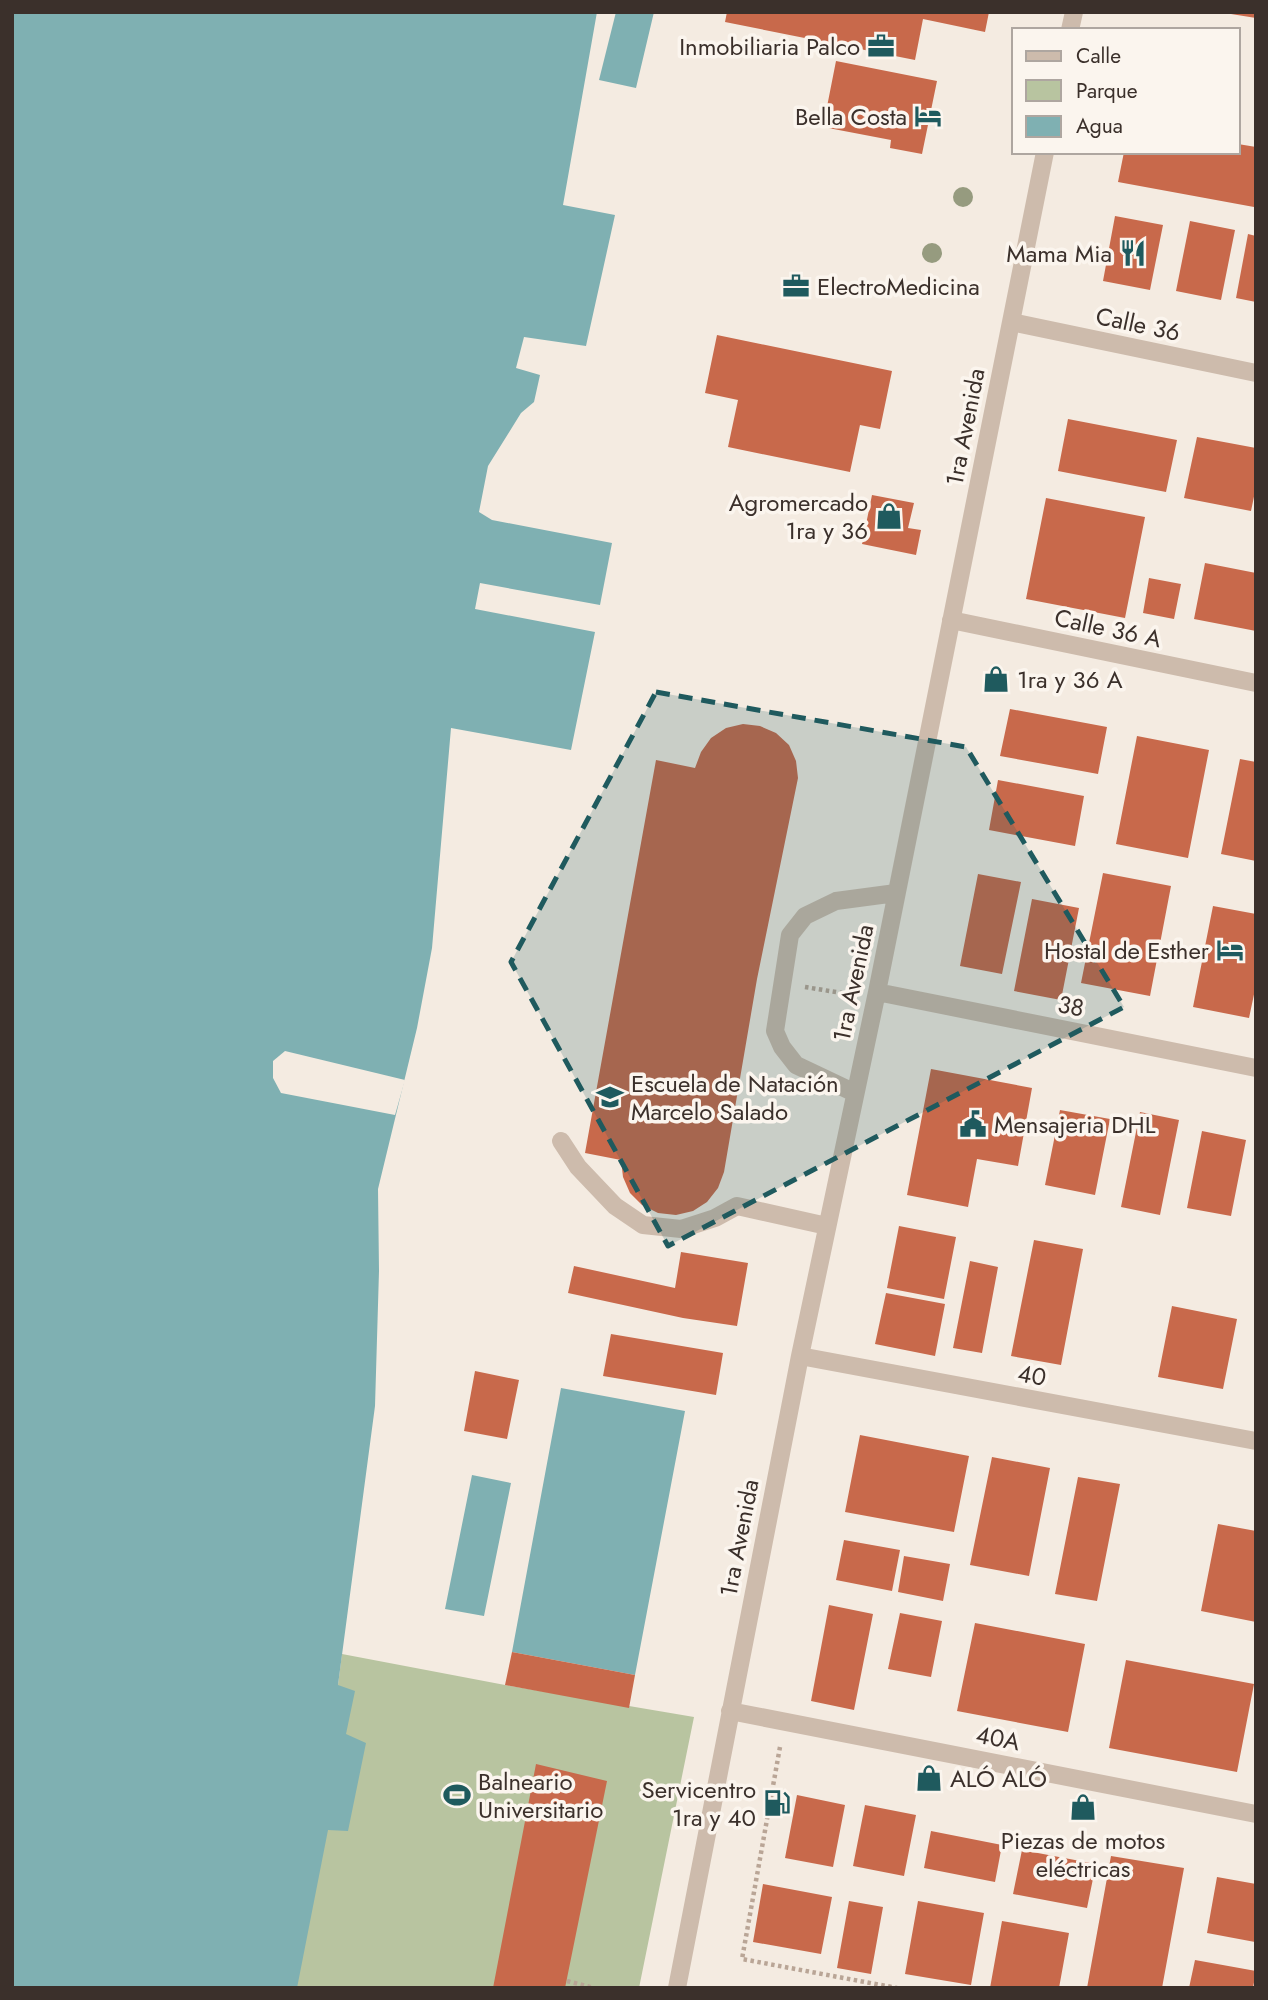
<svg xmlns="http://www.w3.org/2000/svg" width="1268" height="2000" font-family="Jost,sans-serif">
	<rect width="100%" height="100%" fill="#f4ebe1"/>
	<path fill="#b8c4a0" d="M342 1654 505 1685 694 1717 639 1988H195L338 1685Z"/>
	<path fill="#7fb0b2" d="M12 12H597L563 205 615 215 586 346 524 337 516 368 540 375 534 402 521 413 488 466 479 512 492 520 612 543 600 605 480 583 475 609 595 632 571 750 451 728 432 948 417 1028 378 1189 379 1271 375 1406 338 1685 355 1691 346 1734 366 1743 348 1831 328 1830 297 1988H12Z
		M616 12H654L636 88 599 80Z
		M561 1388 685 1411 635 1675 512 1652Z
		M472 1475 511 1483 484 1616 445 1609Z"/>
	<path fill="#f4ebe1" d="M285 1051 405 1080 395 1115 281 1093 273 1078V1061Z"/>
	<path fill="#c8694b" d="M727 12H989L985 32 923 19 915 60 725 22Z
		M1231 12H1256V18L1231 14Z
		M836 61 937 81 922 154 890 148 891 140 823 127Z
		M1238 144 1256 147V198L1254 207 1118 182 1124 152H1238Z
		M1115 216 1163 225 1150 290 1103 281Z
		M1190 221 1235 230 1221 300 1176 291Z
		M1248 234 1256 236V302L1236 298Z
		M717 335 892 371 880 429 860 425 850 472 728 447 738 400 705 393Z
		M1068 419 1177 440 1166 492 1058 471Z
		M1197 437 1256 448V487L1251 511 1184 498Z
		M872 495 914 503 908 528 921 530 916 555 862 544Z
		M1046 498 1145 517 1125 618 1026 599Z
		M1205 563 1256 573V631L1194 619Z
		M1149 578 1181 584 1174 619 1143 613Z
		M1010 709 1107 727 1098 774 1000 756Z
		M743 724 760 726 776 733 789 745 796 761 798 778 757 979 724 1172 718 1188 707 1202 693 1211 676 1215 658 1213 642 1205 630 1193 623 1177 621 1160 585 1153 656 760 695 768 701 752 711 738 726 728Z
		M1137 736 1209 750 1188 858 1116 844Z
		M1240 759 1256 762V861L1221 854Z
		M998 780 1084 796 1075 846 989 830Z
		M1103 873 1171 886 1150 996 1081 983Z
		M978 874 1021 882 1002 974 960 966Z
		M1032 899 1079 908 1061 1000 1014 991Z
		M1213 906 1256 914V985L1249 1018 1193 1007Z
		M931 1069 1032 1088 1018 1166 977 1159 968 1207 907 1195Z
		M1060 1110 1110 1119 1095 1195 1045 1185Z
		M1140 1112 1179 1120 1160 1215 1121 1207Z
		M1202 1131 1246 1140 1231 1216 1187 1208Z
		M899 1226 956 1237 944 1299 887 1288Z
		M1034 1240 1083 1249 1061 1365 1011 1356Z
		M681 1252 748 1263 737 1326 683 1318 568 1293 574 1266 675 1288Z
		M970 1261 998 1267 982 1353 953 1348Z
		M886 1293 945 1304 935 1356 875 1344Z
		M1172 1306 1237 1319 1223 1389 1158 1377Z
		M611 1334 723 1353 716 1395 603 1376Z
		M475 1371 519 1380 507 1439 464 1431Z
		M860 1435 969 1456 954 1532 845 1512Z
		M992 1457 1050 1468 1029 1576 970 1565Z
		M1078 1477 1120 1484 1097 1601 1055 1594Z
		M1218 1524 1256 1531V1622L1201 1611Z
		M844 1540 900 1550 892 1591 836 1580Z
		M904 1556 950 1564 943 1601 898 1592Z
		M829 1605 873 1614 854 1710 811 1701Z
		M900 1613 942 1621 931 1677 888 1669Z
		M975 1623 1085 1644 1068 1732 957 1711Z
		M512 1652 635 1675 629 1708 505 1685Z
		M1126 1660 1254 1684 1237 1772 1109 1748Z
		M536 1764 607 1781 565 1988H493Z
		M797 1795 845 1805 833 1867 785 1858Z
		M865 1805 916 1815 904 1876 853 1866Z
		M931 1831 1002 1845 995 1882 924 1868Z
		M1022 1850 1096 1864 1087 1908 1013 1894Z
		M1111 1856 1184 1868 1162 1988H1087Z
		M1217 1877 1256 1884 1255 1942 1207 1933Z
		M763 1884 832 1897 821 1954 753 1942Z
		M849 1901 883 1907 871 1974 837 1968Z
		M918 1901 984 1913 971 1985 905 1974Z
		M1002 1921 1069 1933 1059 1988H990Z
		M1195 1960 1256 1971 1253 1988H1189Z"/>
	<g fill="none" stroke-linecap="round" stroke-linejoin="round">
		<path stroke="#b9a596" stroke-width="4.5" stroke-dasharray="3.5 3.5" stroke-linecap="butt" d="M805 987 842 993
			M780 1747 742 1959 897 1988
			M567 1981 594 1988"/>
		<path stroke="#cdbbac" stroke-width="18" d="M1070 30 1074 12
			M1011 322 1256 373
			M951 620 1256 683
			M877 992 1256 1068
			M855 1093 796 1065 782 1047 775 1031 790 935 805 916 836 901 896 893
			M561 1141 578 1167 615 1206 643 1225 681 1229 715 1218 737 1206 827 1226
			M800 1356 1256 1441
			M730 1711 1256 1814
			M677 1988 800 1356 877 992 1045 152"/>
	</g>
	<g fill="#969b7f">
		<circle cx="963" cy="197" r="10"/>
		<circle cx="932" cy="253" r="10"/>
	</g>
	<path fill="#1f5a5e" fill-opacity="0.2" stroke="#1f5a5e" stroke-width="5" stroke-dasharray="14 9" stroke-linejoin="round" d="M656 692 966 747 1124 1007 668 1246 511 962Z"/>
	<defs>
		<symbol id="office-bare" viewBox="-9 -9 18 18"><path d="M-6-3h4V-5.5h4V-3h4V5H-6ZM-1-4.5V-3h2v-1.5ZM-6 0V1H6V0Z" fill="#1f5a5e" stroke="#fbf5ee" stroke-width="2.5" paint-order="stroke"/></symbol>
		<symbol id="hotel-bare" viewBox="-9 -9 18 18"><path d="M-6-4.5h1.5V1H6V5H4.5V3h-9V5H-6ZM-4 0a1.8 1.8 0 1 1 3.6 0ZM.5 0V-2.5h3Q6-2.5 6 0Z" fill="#1f5a5e" stroke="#fbf5ee" stroke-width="2.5" paint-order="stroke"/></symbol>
		<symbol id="restaurant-bare" viewBox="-9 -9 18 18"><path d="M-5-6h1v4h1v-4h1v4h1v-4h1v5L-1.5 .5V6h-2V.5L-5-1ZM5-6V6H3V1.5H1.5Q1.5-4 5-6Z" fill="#1f5a5e" stroke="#fbf5ee" stroke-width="2.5" paint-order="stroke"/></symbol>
		<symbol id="shop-bare" viewBox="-9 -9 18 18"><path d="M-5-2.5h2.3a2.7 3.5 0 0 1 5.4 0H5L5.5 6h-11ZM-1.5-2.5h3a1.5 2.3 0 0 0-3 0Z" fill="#1f5a5e" stroke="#fbf5ee" stroke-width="2.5" paint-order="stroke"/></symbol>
		<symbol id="school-bare" viewBox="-9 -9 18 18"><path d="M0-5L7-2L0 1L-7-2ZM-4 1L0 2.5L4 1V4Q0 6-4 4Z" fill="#1f5a5e" stroke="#fbf5ee" stroke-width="2.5" paint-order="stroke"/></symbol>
		<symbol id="civic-bare" viewBox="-9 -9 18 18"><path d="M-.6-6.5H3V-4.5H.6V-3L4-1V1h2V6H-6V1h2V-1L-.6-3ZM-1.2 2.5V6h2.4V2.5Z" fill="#1f5a5e" stroke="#fbf5ee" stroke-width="2.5" paint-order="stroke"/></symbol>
		<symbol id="stadium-bare" viewBox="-9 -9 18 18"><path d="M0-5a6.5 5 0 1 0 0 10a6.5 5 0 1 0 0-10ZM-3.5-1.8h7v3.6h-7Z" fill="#1f5a5e" stroke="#fbf5ee" stroke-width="2.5" paint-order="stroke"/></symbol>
		<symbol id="fuel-bare" viewBox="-9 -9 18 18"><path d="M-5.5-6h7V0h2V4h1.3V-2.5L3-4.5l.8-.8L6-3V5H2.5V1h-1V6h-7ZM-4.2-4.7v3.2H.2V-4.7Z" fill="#1f5a5e" stroke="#fbf5ee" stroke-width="2.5" paint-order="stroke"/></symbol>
	</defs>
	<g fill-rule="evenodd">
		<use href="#office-bare" x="862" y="27" width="38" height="38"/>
		<use href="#hotel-bare" x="909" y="97" width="38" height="38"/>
		<use href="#restaurant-bare" x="1114" y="234" width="38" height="38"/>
		<use href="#office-bare" x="777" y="267" width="38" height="38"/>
		<use href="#shop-bare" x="870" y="497" width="38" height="38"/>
		<use href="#shop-bare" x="977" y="660" width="38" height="38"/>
		<use href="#hotel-bare" x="1211" y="931" width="38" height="38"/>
		<use href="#school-bare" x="591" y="1078" width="38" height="38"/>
		<use href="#civic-bare" x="954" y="1105" width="38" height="38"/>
		<use href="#shop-bare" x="910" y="1759" width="38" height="38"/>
		<use href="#stadium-bare" x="438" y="1776" width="38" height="38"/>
		<use href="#fuel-bare" x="758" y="1784" width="38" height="38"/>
		<use href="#shop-bare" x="1064" y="1788" width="38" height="38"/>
	</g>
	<g text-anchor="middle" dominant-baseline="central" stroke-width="7" stroke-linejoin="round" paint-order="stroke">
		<g font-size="24" fill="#3b302b" stroke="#fbf5ee" text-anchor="end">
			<text x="860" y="46">Inmobiliaria Palco</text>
			<text x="907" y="116">Bella Costa</text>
			<text x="1112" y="253">Mama Mia</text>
			<text x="817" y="286" text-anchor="start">ElectroMedicina</text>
			<text x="868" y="502">Agromercado<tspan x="868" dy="28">1ra y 36</tspan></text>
			<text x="1017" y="679" text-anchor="start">1ra y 36 A</text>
			<text x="1209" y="950">Hostal de Esther</text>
			<text x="631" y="1083" text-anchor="start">Escuela de Natación<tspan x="631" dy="28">Marcelo Salado</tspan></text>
			<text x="994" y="1124" text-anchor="start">Mensajeria DHL</text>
			<text x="950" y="1778" text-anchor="start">ALÓ ALÓ</text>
			<text x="478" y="1781" text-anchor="start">Balneario<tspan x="478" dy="28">Universitario</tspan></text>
			<text x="756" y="1789">Servicentro<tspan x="756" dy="28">1ra y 40</tspan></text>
			<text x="1083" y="1840" text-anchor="middle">Piezas de motos<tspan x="1083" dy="28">eléctricas</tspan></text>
		</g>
		<g font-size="24" fill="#3b302b" stroke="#fbf5ee">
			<text transform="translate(1138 324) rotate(12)">Calle 36</text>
			<text transform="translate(965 427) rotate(-79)">1ra Avenida</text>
			<text transform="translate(1108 628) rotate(12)">Calle 36 A</text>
			<text transform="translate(853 983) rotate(-78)">1ra Avenida</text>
			<text transform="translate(1071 1006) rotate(11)">38</text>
			<text transform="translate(1032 1375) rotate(11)">40</text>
			<text transform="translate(739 1538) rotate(-79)">1ra Avenida</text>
			<text transform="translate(998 1738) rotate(11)">40A</text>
		</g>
	</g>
	<rect width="1268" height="2000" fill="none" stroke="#3b302b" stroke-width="28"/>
	<rect x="1012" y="28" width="228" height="126" fill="#fbf5ee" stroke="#aea6a0" stroke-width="2"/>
	<rect x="1026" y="51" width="35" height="10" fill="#cdbbac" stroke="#aea6a0" stroke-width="2"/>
	<text x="1076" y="63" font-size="21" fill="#3b302b">Calle</text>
	<rect x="1026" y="80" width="35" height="21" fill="#b8c4a0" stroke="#aea6a0" stroke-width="2"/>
	<text x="1076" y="98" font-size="21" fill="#3b302b">Parque</text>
	<rect x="1026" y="116" width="35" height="21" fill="#7fb0b2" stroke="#aea6a0" stroke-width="2"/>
	<text x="1076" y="133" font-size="21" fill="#3b302b">Agua</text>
</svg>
